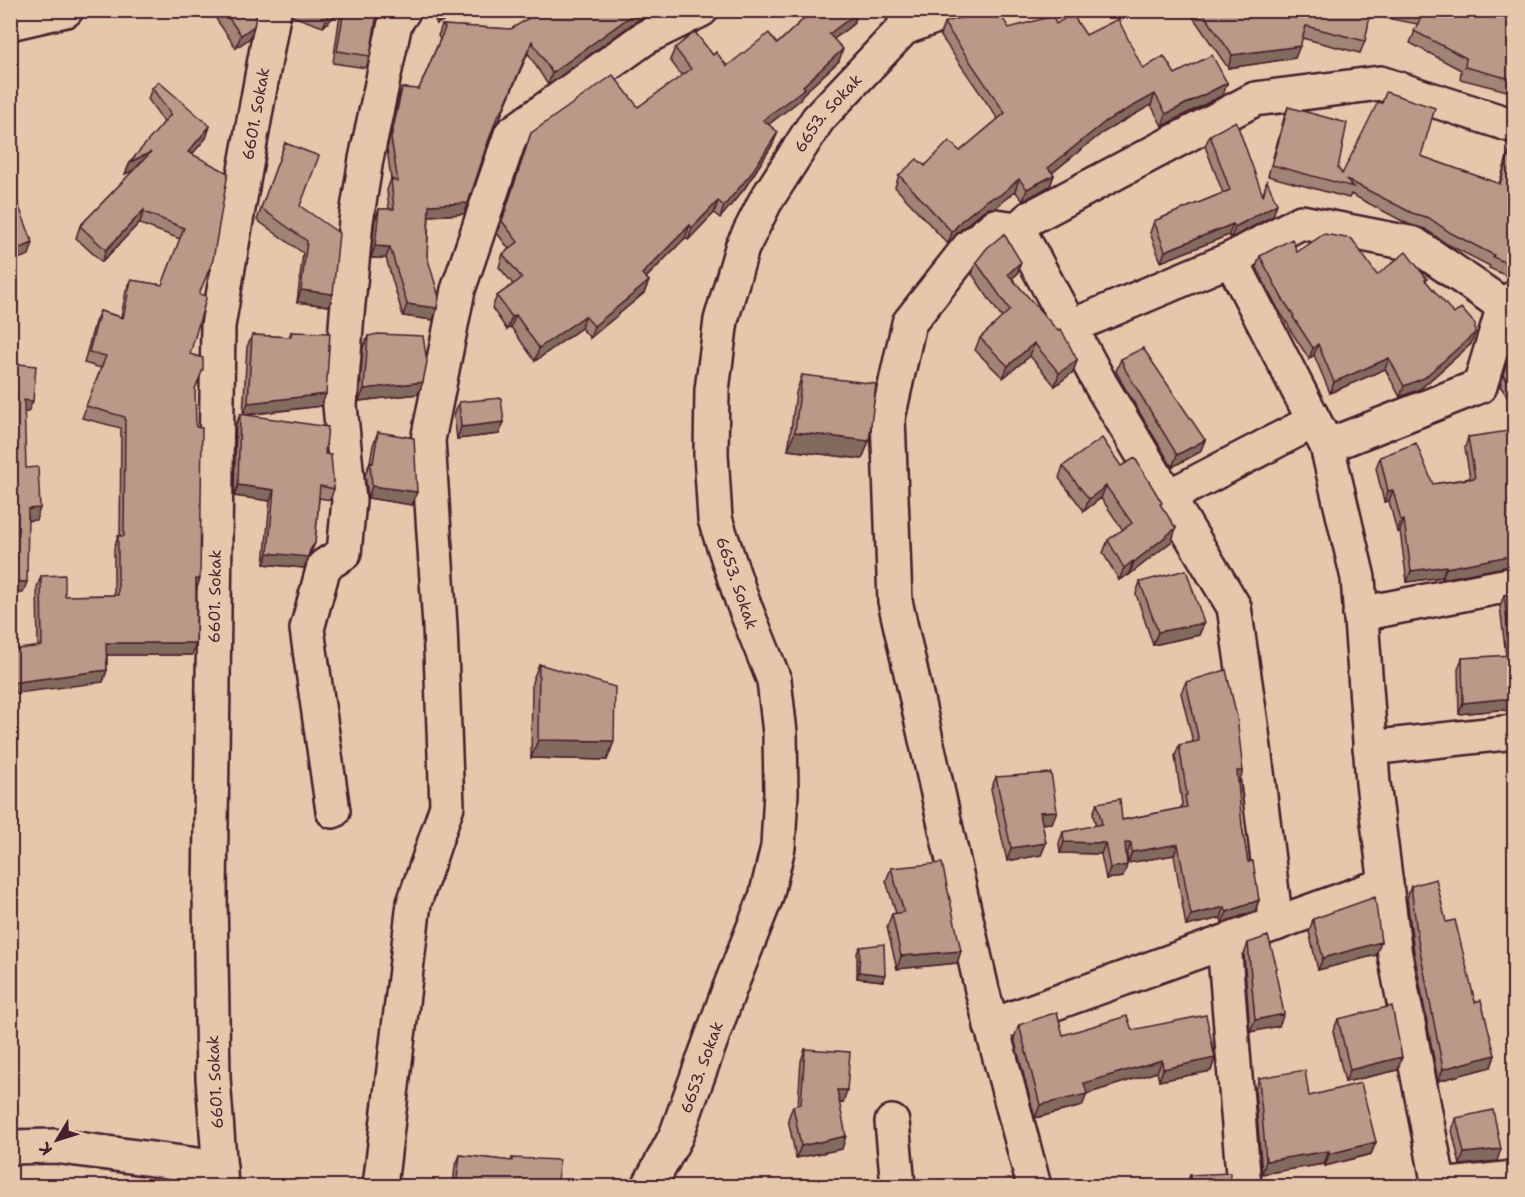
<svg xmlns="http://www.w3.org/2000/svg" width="1525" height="1197" font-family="'Shantell Sans',sans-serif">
	<rect width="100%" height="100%" fill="#e5c8ac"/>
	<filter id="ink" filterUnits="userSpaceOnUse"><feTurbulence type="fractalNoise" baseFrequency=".0167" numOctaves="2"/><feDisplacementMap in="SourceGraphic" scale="12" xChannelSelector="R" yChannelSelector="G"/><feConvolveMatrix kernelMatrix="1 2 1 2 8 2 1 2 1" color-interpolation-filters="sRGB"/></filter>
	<g filter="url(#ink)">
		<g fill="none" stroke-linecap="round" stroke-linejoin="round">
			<defs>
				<g id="street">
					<path d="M10 23 66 10"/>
					<path d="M904 28 953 10"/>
					<path d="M1018 229 1101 385 1234 607 1251 724 1276 924"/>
					<path d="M1231 259 1327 446 1358 578 1373 783 1395 955 1439 1186"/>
					<path d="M1070 327 1231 259 1301 222 1414 244 1504 306"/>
					<path d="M1327 446 1480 386 1504 306 1514 298"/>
					<path d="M1168 497 1314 421"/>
					<path d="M1360 614 1514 584"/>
					<path d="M1370 748 1514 732"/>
					<path d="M333 811 307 629 324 566 344 553 349 501 340 405 347 314 356 221 366 159 395 23 404 10"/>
					<path d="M1224 943 1244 1186"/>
					<path d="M991 1026 1386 884"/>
					<path d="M892 1122 898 1186"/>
					<path d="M10 1147 54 1146 220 1168"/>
					<path id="s1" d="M221 1186 213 1078 210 894 218 326 238 209 274 10"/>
					<path d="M380 1186 414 903 447 806 440 626 428 440 458 290 511 134 646 37 701 10"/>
					<path id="s2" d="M649 1186 676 1136 729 990 766 897 778 847 781 792 780 733 774 680 742 600 715 519 711 454 712 390 721 320 742 248 765 202 818 119 904 28 907 10"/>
					<path d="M1441 1186 1514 1178"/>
				</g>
				<path id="secondary" d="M1034 1186 982 990 895 601 888 418 909 323 969 247 995 226 1018 229 1030 218 1255 99 1380 83 1514 126"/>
			</defs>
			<use href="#street" stroke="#4a1f2b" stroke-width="38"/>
			<use href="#secondary" stroke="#4a1f2b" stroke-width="38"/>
			<use href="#street" stroke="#e5c8ac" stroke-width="33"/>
			<use href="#secondary" stroke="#e5c8ac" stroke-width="33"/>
		</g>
		<path fill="#a08475" stroke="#4a1f2b" stroke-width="1.5" d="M210 10H256L254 26 250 38 236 48Z
			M292 10H341L323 27 292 16Z
			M343 10H360L370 56 366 68 333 63 339 21Z
			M430 10H464L437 24Z
			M808 10H857L853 24 834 39 839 61 803 94 800 100 769 124 773 144 745 188 720 218 714 213 688 240 685 238 646 278 649 281 644 293 590 338 581 328 535 361 511 327 507 330 492 308 497 296 513 284 499 267 503 254 509 249 497 233 531 133 638 107 682 76 670 60 675 48 713 55 727 66 777 44 810 13Z
			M1116 10H1138L1120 19Z
			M1188 10H1515V93L1460 79 1461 70 1410 43 1418 24 1370 15 1365 41 1360 53 1302 38 1295 58 1228 68Z
			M635 22 548 85 528 53 499 120 493 128 482 159 464 214 429 216 427 256 433 320 403 316 386 258H371L375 220 379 209H389L387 190 391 179 387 149 398 99 402 88 419 89 440 39 438 36 442 25 511 29Z
			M944 23 1009 28 1056 24 1086 35 1143 69 1227 83 1223 95 1162 126 1151 105 1102 133 1052 173 1054 175 1050 186 1023 201 1015 191 995 208H989L983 211 957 233 948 244 895 187 899 175 960 151 998 119 940 35Z
			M152 88 210 126 206 138 192 154 199 295 190 354 195 389 196 589 192 655H107V670L103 682 38 646 37 587 41 576 65 596 114 595V548L118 536H120L121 428 82 418 101 368 84 363 95 322 100 311 121 317 126 291 131 280 162 285 180 239 140 224V222L102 262 76 238 80 226 135 169 125 174 164 122 148 99Z
			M1288 107 1342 174 1421 156 1499 184 1509 151 1513 140H1515V264L1509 277 1489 268 1490 266 1447 244 1425 229 1408 224 1351 194 1349 198 1268 176 1284 118Z
			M1210 135 1263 195 1267 181 1273 216 1231 238 1229 235 1161 262 1150 233 1154 221 1223 193 1205 146Z
			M285 143 300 206 329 306 297 302 303 253 257 220Z
			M1297 252 1377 275 1427 279 1426 281 1471 344 1420 389 1400 397 1385 369 1330 393 1314 355 1309 359 1289 328V326L1278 309 1256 267 1260 256Z
			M976 262H1021L1017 274 1012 278 1077 360 1073 372 1055 386 1030 356 1003 378 975 350 980 338 1002 318 972 274Z
			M291 332 321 406 247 415 325 454 334 489 330 500 319 498 315 543 304 568 264 564 270 501 234 496 236 425 240 414H243L247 347 252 335 289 337Z
			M368 336 418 394 359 401 363 348Z
			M1515 358V407L1500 386 1507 362Z
			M1121 359 1205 440 1200 452 1172 467 1122 383 1116 371Z
			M802 375 869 441 862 459 788 450 796 393Z
			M459 402 504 422 499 434 457 439 454 415Z
			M378 432 412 505 368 498 365 475 370 462 373 445Z
			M1468 437 1510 566 1442 579V577L1407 582 1400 531 1397 532 1389 501 1384 502 1376 468 1380 457 1433 484 1470 478 1465 448Z
			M1063 466H1121L1161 506 1172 541 1129 575V574L1119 580 1103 553 1108 540 1123 530 1101 498 1084 511 1059 478Z
			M1140 582 1204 623 1199 635 1153 645 1136 594Z
			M1515 593V711L1498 710 1459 714 1458 669 1462 658 1506 656 1500 606 1504 595Z
			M539 664 614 741 607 760 531 758 532 682Z
			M1186 682 1239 782H1238L1242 826 1248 862 1259 900 1255 911 1222 923 1221 918 1186 926 1174 855 1128 863 1127 855H1126L1127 865 1123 877 1106 879 1101 854 1060 853 1059 843 1063 832 1096 826 1093 814 1097 803 1122 820 1181 808 1182 804 1175 756 1179 745 1193 742 1181 693Z
			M996 777 1052 823 1042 824 1046 843 1041 855 1007 861 991 789Z
			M891 868 961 951 957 963 897 969 887 927 892 914 896 913 886 881Z
			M1411 886 1446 922 1475 1002 1495 1055 1491 1067 1438 1081 1414 952 1407 898Z
			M1313 919 1376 955 1318 970 1309 932Z
			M1248 943 1277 968 1275 972 1279 1026 1250 1032 1244 955Z
			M860 947 883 981 857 978V953Z
			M1338 1019 1398 1070 1345 1082 1333 1031Z
			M1019 1025 1063 1035 1132 1030 1215 1058 1211 1071 1159 1081 1157 1072 1086 1094 1082 1106 1035 1118 1014 1038Z
			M805 1049 843 1103H839L842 1149 796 1158 788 1119 793 1106 798 1105 801 1061Z
			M1259 1078 1309 1096 1376 1142 1371 1154 1325 1166 1324 1164 1262 1174 1255 1090Z
			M1456 1118 1497 1161 1460 1165 1452 1130Z
			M460 1155 511 1161 512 1158 558 1186H453L455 1167Z
			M1190 1175 1230 1186H1186Z"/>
		<path fill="#826b5f" stroke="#4a1f2b" stroke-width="1.5" d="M333 10H341L323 27 328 15Z
			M444 10H464L437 24 441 12Z
			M639 10H658L635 22 548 85 552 73Z
			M1123 10H1138L1120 19Z
			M858 12 853 24 825 46 829 34Z
			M254 26 250 38 236 48 241 35Z
			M532 41 499 120 493 128 497 117Z
			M1300 46 1295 58 1228 68 1232 55Z
			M843 49 839 61 803 94 800 100 759 132 763 120 803 86Z
			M1227 83 1223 95 1162 126 1166 114Z
			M1155 94 1151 105 1102 133 1044 179 1048 168 1106 121Z
			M210 126 206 138 184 164 188 152Z
			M778 132 773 144 745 188 720 218 724 206Z
			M151 152 147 164 125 174 130 162Z
			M1054 175 1050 186 1023 201 1027 189Z
			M1019 179 1015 191 995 208H989L983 211 957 233 948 244 952 232 961 221 987 200Z
			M718 201 714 213 688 240 692 228Z
			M468 203 464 214 425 216 429 205Z
			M1277 204 1273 216 1231 238 1235 227Z
			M144 210 140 222 102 262 106 250Z
			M1233 224 1229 235 1161 262 1165 251Z
			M690 225 685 238 638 286 642 274Z
			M33 243 29 255 10 262V252Z
			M375 246 390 247 386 258H371Z
			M1021 262 1017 274 1004 286 1008 274Z
			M649 281 644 293 590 338 594 326Z
			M301 290 333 294 329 306 297 302Z
			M407 304 437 308 433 320 403 316Z
			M516 315 511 327 507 330 512 317Z
			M585 316 581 328 535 361 539 348Z
			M1475 333 1471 344 1420 389 1400 397 1404 386Z
			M1034 343 1030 356 1003 378 1008 366Z
			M1318 344 1314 355 1309 359 1313 348Z
			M1389 358 1385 369 1330 393 1334 382Z
			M1077 360 1073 372 1055 386 1059 373Z
			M423 382 418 394 359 401 364 389Z
			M326 394 321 406 243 415 248 403Z
			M24 400 33 401 28 412H20Z
			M504 422 499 434 457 439 461 427Z
			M795 432 869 441 862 459 788 450Z
			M1205 440 1200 452 1172 467 1177 455Z
			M238 485 274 490 270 501 234 496Z
			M372 486 417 492 412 505 368 498Z
			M1106 486 1101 498 1084 511 1089 499Z
			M1393 490 1389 501 1384 502 1388 491Z
			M40 508 36 520 24 521 28 509Z
			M1404 520 1400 531 1397 532 1401 521Z
			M1176 528 1172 541 1129 575 1134 562Z
			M315 543 304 568 264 564 268 553 310 550Z
			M1514 555 1515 566H1510L1442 579 1446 568Z
			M1133 561 1129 574 1119 580 1124 568Z
			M1446 566 1442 577 1407 582 1411 571Z
			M196 579H200L196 591Z
			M10 581 27 582 23 593H10Z
			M1204 623 1199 635 1153 645 1158 632Z
			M106 643H196L192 655H102Z
			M107 670 103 682 10 694V683Z
			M1502 699 1515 700V711L1498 710 1459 714 1463 703Z
			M538 740 614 741 607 760 531 758Z
			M1237 771H1243L1239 782 1233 783Z
			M1057 811 1052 823 1035 824 1040 812Z
			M1064 842 1105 843 1101 854 1060 853Z
			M1046 843 1041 855 1007 861 1011 848Z
			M1125 843H1131L1127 855 1121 854Z
			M1178 844 1174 855 1128 863 1132 852Z
			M1127 865 1123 877 1106 879 1110 868Z
			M1259 900 1255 911 1222 923 1227 912Z
			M1225 907 1221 918 1186 926 1191 915Z
			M1381 942 1376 955 1318 970 1323 958Z
			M961 951 957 963 897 969 901 956Z
			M859 972 885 975 883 981 857 978Z
			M1284 1014 1279 1026 1250 1032 1255 1020Z
			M1495 1055 1491 1067 1438 1081 1443 1069Z
			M1402 1057 1398 1070 1345 1082 1350 1070Z
			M1215 1058 1211 1071 1159 1081 1163 1069Z
			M1162 1060 1157 1072 1083 1095 1087 1094 1082 1106 1035 1118 1040 1105 1084 1083Z
			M837 1090H847L843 1103 832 1102Z
			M846 1136 842 1149 796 1158 801 1146Z
			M1376 1142 1371 1154 1325 1166 1329 1154Z
			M1501 1149 1497 1161 1460 1165 1464 1153Z
			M1329 1151 1324 1164 1262 1174 1266 1161Z"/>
		<path fill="#ba9988" stroke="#4a1f2b" stroke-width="1.5" d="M223 10H256L257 12 254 26 241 35Z
			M315 10H333L328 15Z
			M344 10H360L377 13 370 56 337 51Z
			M542 10H639L552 73 532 41 503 109 497 117 482 159 483 158 468 203 429 205 427 256 439 297 437 308 407 304 390 247 375 246 379 209H394L391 179 398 182 391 138 402 88 419 89 445 28 442 25 511 29Z
			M813 10H857L858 12 829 34 843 49 803 86 805 88 763 120 778 132 750 175 724 206 718 201 692 228 690 225 642 274 649 281 594 326 585 316 539 348 516 315 512 317 497 296 522 278 503 254 518 242 502 221 531 133 613 75 638 107 691 69 675 48 695 32 713 55 716 52 727 66 769 33 777 44Z
			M971 10H997L1009 28 1053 16 1056 24 1072 14 1086 35 1118 19 1143 69 1164 56 1175 74 1212 55 1227 83 1166 114 1155 94 1106 121 1048 168 1054 175 1027 189 1019 179 999 196 994 197 987 200 961 221 952 232 899 175 917 159 925 166 949 141 960 151 1005 113 944 23 964 16Z
			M1201 10H1371L1365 41 1306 26 1300 46 1232 55Z
			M1415 10H1515V80L1465 67 1466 58 1414 31 1424 12Z
			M159 82 210 126 188 152 228 173 213 260 199 294 206 296V299L190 354 203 358V369L195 389 196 427 202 428 200 579H196V643H106L107 670 10 683V650L42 646 41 576 65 575V596L118 595V536H124L125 417 86 406 106 356 89 352 100 311 123 318 131 280 162 285 184 228 144 212V210L106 250 80 226 151 152 130 162 171 114 152 88Z
			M1386 92 1435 108 1421 156 1500 184 1513 140H1515V262L1513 266 1493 257 1494 255 1451 233 1429 218 1412 213 1346 179 1353 187 1272 165 1288 107 1347 123 1338 168 1342 174 1378 102 1382 103Z
			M1236 121 1263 196 1267 181 1277 204 1235 227 1233 224 1165 251 1154 221 1230 190 1210 135Z
			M285 143 319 156 300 206 339 233 333 294 301 290 307 241 261 208Z
			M10 183 33 243 10 252Z
			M1004 234 1021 262 1008 274 1058 331 1061 329 1077 360 1059 373 1034 343 1008 366 980 338 1010 310 976 262 987 248Z
			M1324 234 1352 239 1377 275 1406 252 1427 279 1425 280 1454 314 1461 308 1475 324V333L1424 378 1404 386 1389 358 1334 382 1318 344 1313 348 1293 317 1294 316 1282 298 1260 256 1292 239 1297 252Z
			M291 332 330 333 326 394 248 403 252 335 291 337Z
			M378 334 423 336 427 362 423 382 364 389 368 336Z
			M1143 348 1205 440 1177 455 1126 371 1121 359Z
			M1515 358V391L1503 375 1507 362Z
			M10 363 36 366 33 401 24 400 26 468 38 467 40 508 28 509 27 582 10 581Z
			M802 375 876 384 869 441 795 432Z
			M501 398 504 422 461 427 459 402Z
			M240 414 328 427 325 454 331 455 334 489 320 486 315 543 310 550 308 557 268 553 274 490 238 485Z
			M1515 430V555L1446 568V566L1411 571 1404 520 1401 521 1393 490 1388 491 1380 457 1416 443 1433 484 1475 478 1468 437Z
			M378 432 414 438 417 492 372 486 370 462 373 463Z
			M1102 438 1121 466 1135 458 1162 503 1160 504 1176 528 1134 562 1133 561 1124 568 1108 540 1132 523 1106 486 1089 499 1063 466Z
			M1186 570 1204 623 1158 632 1140 582Z
			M1515 593V700L1502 699 1463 703 1462 658 1511 655 1504 595Z
			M539 664 615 687 614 741 538 740Z
			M1226 670 1237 717 1243 771H1237L1242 826 1248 862 1253 861 1259 900 1227 912 1225 907 1191 915 1178 844 1132 852 1131 843H1125L1127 865 1110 868 1105 843 1064 842 1063 832 1102 824 1097 803 1120 799 1122 820 1187 807 1185 796 1187 795 1179 745 1199 741 1186 682Z
			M1051 773 1057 811 1040 812 1046 843 1011 848 996 777Z
			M942 863 961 951 901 956 892 914 904 912 891 868Z
			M1436 879 1446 922 1455 920 1475 1002 1481 1000 1495 1055 1443 1069 1418 940 1411 886Z
			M1375 897 1381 942 1323 958 1313 919Z
			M1268 936 1277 968 1275 969 1284 1014 1255 1020 1248 943Z
			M884 944 885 975 859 972 860 947Z
			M1392 1006 1402 1057 1350 1070 1338 1019Z
			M1057 1012 1063 1035 1127 1016 1132 1030 1206 1015 1215 1058 1163 1069 1162 1060 1084 1083 1087 1094 1040 1105 1019 1025Z
			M805 1049 850 1052 847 1090H837L846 1136 801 1146 793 1106 801 1104Z
			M1305 1070 1309 1096 1361 1083 1376 1142 1329 1154V1151L1266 1161 1259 1078Z
			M1493 1110 1501 1149 1464 1153 1456 1118Z
			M460 1155 512 1161V1158L559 1160 558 1186H456Z
			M1230 1173V1186H1191L1190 1175Z"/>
	</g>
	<g text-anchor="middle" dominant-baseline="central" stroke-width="4.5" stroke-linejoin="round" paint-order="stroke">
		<g font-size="16" fill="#4a1f2b" stroke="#e5c8ac">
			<text stroke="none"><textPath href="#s1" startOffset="1076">6601. Sokak</textPath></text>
			<text stroke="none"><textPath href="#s2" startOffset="1138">6653. Sokak</textPath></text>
			<text transform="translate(737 583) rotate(71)">6653. Sokak</text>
			<text stroke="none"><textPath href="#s1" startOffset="590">6601. Sokak</textPath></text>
			<text stroke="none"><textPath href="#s2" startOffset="130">6653. Sokak</textPath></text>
			<text transform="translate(215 1082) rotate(-93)">6601. Sokak</text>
		</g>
	</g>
	<rect width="1525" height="1197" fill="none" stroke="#e5c8ac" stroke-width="36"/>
	<rect x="18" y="18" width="1489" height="1161" fill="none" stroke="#4a1f2b" stroke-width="2" filter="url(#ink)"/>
	<g transform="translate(57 1140) rotate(232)" stroke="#e5c8ac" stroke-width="4.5" paint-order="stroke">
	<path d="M0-4.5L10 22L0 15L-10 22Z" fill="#4a1f2b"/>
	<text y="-9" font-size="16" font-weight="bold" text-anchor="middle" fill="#4a1f2b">K</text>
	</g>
</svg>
